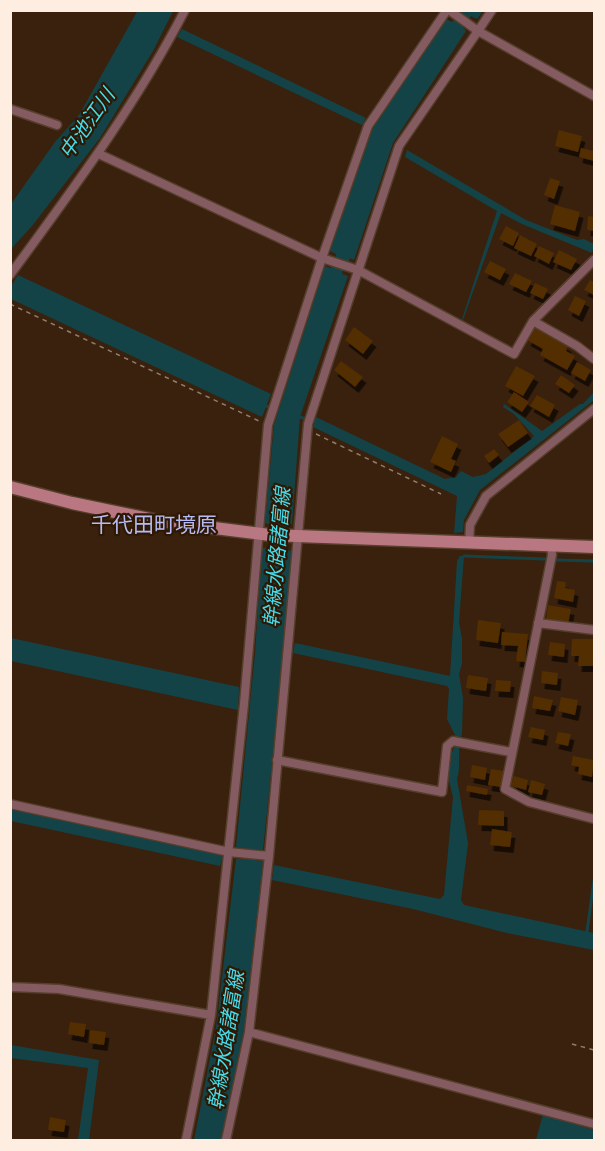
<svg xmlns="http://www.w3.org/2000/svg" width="605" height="1151" font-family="'Golos Text','Noto Sans JP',sans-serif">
	<defs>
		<filter id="shadow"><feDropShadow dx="3.5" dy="6" stdDeviation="0" flood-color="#0009"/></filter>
	</defs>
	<rect width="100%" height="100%" fill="#39210d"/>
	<path fill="#144347" d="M138 10 173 11 153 51 100 138 32 226 11 249V204L55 142 79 115Z
		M460 11H483L477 19 471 16 463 27 466 31 393 143 354 260 350 258 349 262 336 257V254L330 251 373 128 446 19 452 22Z
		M182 29 366 118 362 125 177 37Z
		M407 150 526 220 577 240 584 239 594 244 592 253 522 224 501 213 463 320 462 319 497 211 405 157Z
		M325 266 331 268V266L343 270 342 274 348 276 300 417 292 524 285 527 283 549 292 551 284 647 263 850 255 849 254 860 263 861 244 1029 221 1140H194L216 1028 236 859H243L244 848 236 847 255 653 262 548 271 547 273 526 265 523 274 425Z
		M18 275 271 394 262 417 11 299V286Z
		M594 392V400L480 490 464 520 463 532 454 533 457 496 313 427 316 417 445 479 456 477 461 471 473 477 486 474 534 436 514 414 503 407 504 404 542 431 580 404H583Z
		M460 556H464L459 622 462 639V664L459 674 463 698 462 734C456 747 462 764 457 779L468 843 461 900 464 905 594 933V950L507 933 413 909 272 880 274 865 440 899 444 895 453 797 448 777 452 752 455 746 456 737 447 719 449 689 447 686 293 653 295 643 450 676 457 561Z
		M11 638 239 687 238 710 11 661Z
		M11 809 223 854 220 866 11 821Z
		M11 1045 99 1060 89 1140H78L88 1068 11 1058Z
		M543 1114 594 1130V1140L558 1139 557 1140H536Z"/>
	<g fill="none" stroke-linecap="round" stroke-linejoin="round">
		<path stroke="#144347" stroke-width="3" d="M266 406 278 410
			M300 417 314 422
			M464 556 545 559
			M557 560 594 561
			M587 931 594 881"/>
	</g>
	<path fill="#532d06" filter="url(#shadow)" d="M559 130 582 136 578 152 555 146Z
		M581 148 594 151V161L579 157Z
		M550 178 560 181 554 199 544 195Z
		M555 205 580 212 575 231 550 224Z
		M588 216 594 217V231L587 230Z
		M506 226 519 233 513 246 499 239Z
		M520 235 537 244 531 256 514 248Z
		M539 246 554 253 549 264 534 256Z
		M559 250 577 259 571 270 553 262Z
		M490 261 506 269 500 280 484 272Z
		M515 273 532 281 526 292 509 284Z
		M590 280 594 282V295L584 290Z
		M535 283 548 289 543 299 530 293Z
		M575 296 586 301 579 316 568 310Z
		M354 327 373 341 363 354 345 340Z
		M534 327 568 346 566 351 575 356 567 370 540 355 543 349 527 340Z
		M341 361 363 377 355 387 334 370Z
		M577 362 591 370 585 381 571 373Z
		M516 366 535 376 523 396 505 386Z
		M561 375 575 385 569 393 555 384Z
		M514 392 529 402 522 412 507 402Z
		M537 395 555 405 549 417 530 406Z
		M519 420 528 433 508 447 498 434Z
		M442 436 458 444 451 459 456 461 451 472 430 462Z
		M494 449 499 455 489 463 484 456Z
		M557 581 566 582 565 588 575 590 573 602 554 598Z
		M548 605 571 609 568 624 546 621Z
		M478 620 501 623 498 643 476 640Z
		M502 632 528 634 525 662 516 661 518 646 501 645Z
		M572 639H594L593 666H578L579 656H571Z
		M550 642 565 644 564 657 548 655Z
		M542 671 558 673 557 685 541 683Z
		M468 675 488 678 486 691 466 688Z
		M496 680 511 681 510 692 495 691Z
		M534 696 553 700 550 711 532 708Z
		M561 697 578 700 575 715 558 711Z
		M531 727 545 730 543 740 528 737Z
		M558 732 571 734 568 746 555 743Z
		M573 756 594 760 592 777 578 774 579 767 571 765Z
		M472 765 487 768 485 780 470 777Z
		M491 769 504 771 501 787 488 785Z
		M514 776 528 780 526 790 511 786Z
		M531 780 545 784 542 795 528 792Z
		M467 785 488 789 487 795 466 791Z
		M479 810 504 811V826L478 825Z
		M492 829 512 832 510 847 490 845Z
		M70 1022 86 1024 84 1037 68 1034Z
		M90 1030 106 1032 104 1045 89 1043Z
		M50 1117 66 1120 64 1132 48 1130Z"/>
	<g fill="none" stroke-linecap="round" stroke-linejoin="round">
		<defs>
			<path id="street" d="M492 10 478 31 594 96
				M10 109 57 125
				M99 154 322 258 358 270 514 354 533 321 594 260
				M10 275C73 189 136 105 185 10
				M533 321 577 346 594 359
				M469 544 470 525 486 496 594 409
				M551 546 552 555 505 789 529 802 594 819
				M538 623 594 630
				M277 760 442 792 447 746 453 741 511 752
				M10 804 229 852 269 856
				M10 987 59 989 211 1015
				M249 1032 594 1124
				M186 1140 211 1015 244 704 268 425 322 258 368 126 447 10
				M226 1140 249 1032 269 856 308 424 399 146 478 31 449 10"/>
			<path id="secondary" d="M10 487 72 503 159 521 270 535 594 547"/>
		</defs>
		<use href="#street" stroke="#553e2b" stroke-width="11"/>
		<use href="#secondary" stroke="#553e2b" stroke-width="15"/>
		<path stroke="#917d6c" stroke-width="1.5" stroke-dasharray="4.5 4.5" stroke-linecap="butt" d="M10 304 259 421
			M316 434 441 494
			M572 1044 594 1050"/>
		<use href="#street" stroke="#855b62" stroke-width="8"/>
		<use href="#secondary" stroke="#b97782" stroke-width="12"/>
	</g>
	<g text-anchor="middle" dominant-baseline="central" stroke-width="4.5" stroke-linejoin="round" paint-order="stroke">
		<g font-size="20" font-style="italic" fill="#45dbe9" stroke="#2e1804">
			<text transform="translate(86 123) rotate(-55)">中池江川</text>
			<text transform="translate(276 557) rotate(-85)">幹線水路諸富線</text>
			<text transform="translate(225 1040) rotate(-81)">幹線水路諸富線</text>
		</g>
		<g font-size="21" fill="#b7bbf4" stroke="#2e1804">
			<text x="154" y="524">千代田町境原</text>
		</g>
	</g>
	<rect width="605" height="1151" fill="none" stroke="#feeee1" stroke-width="24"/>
</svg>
